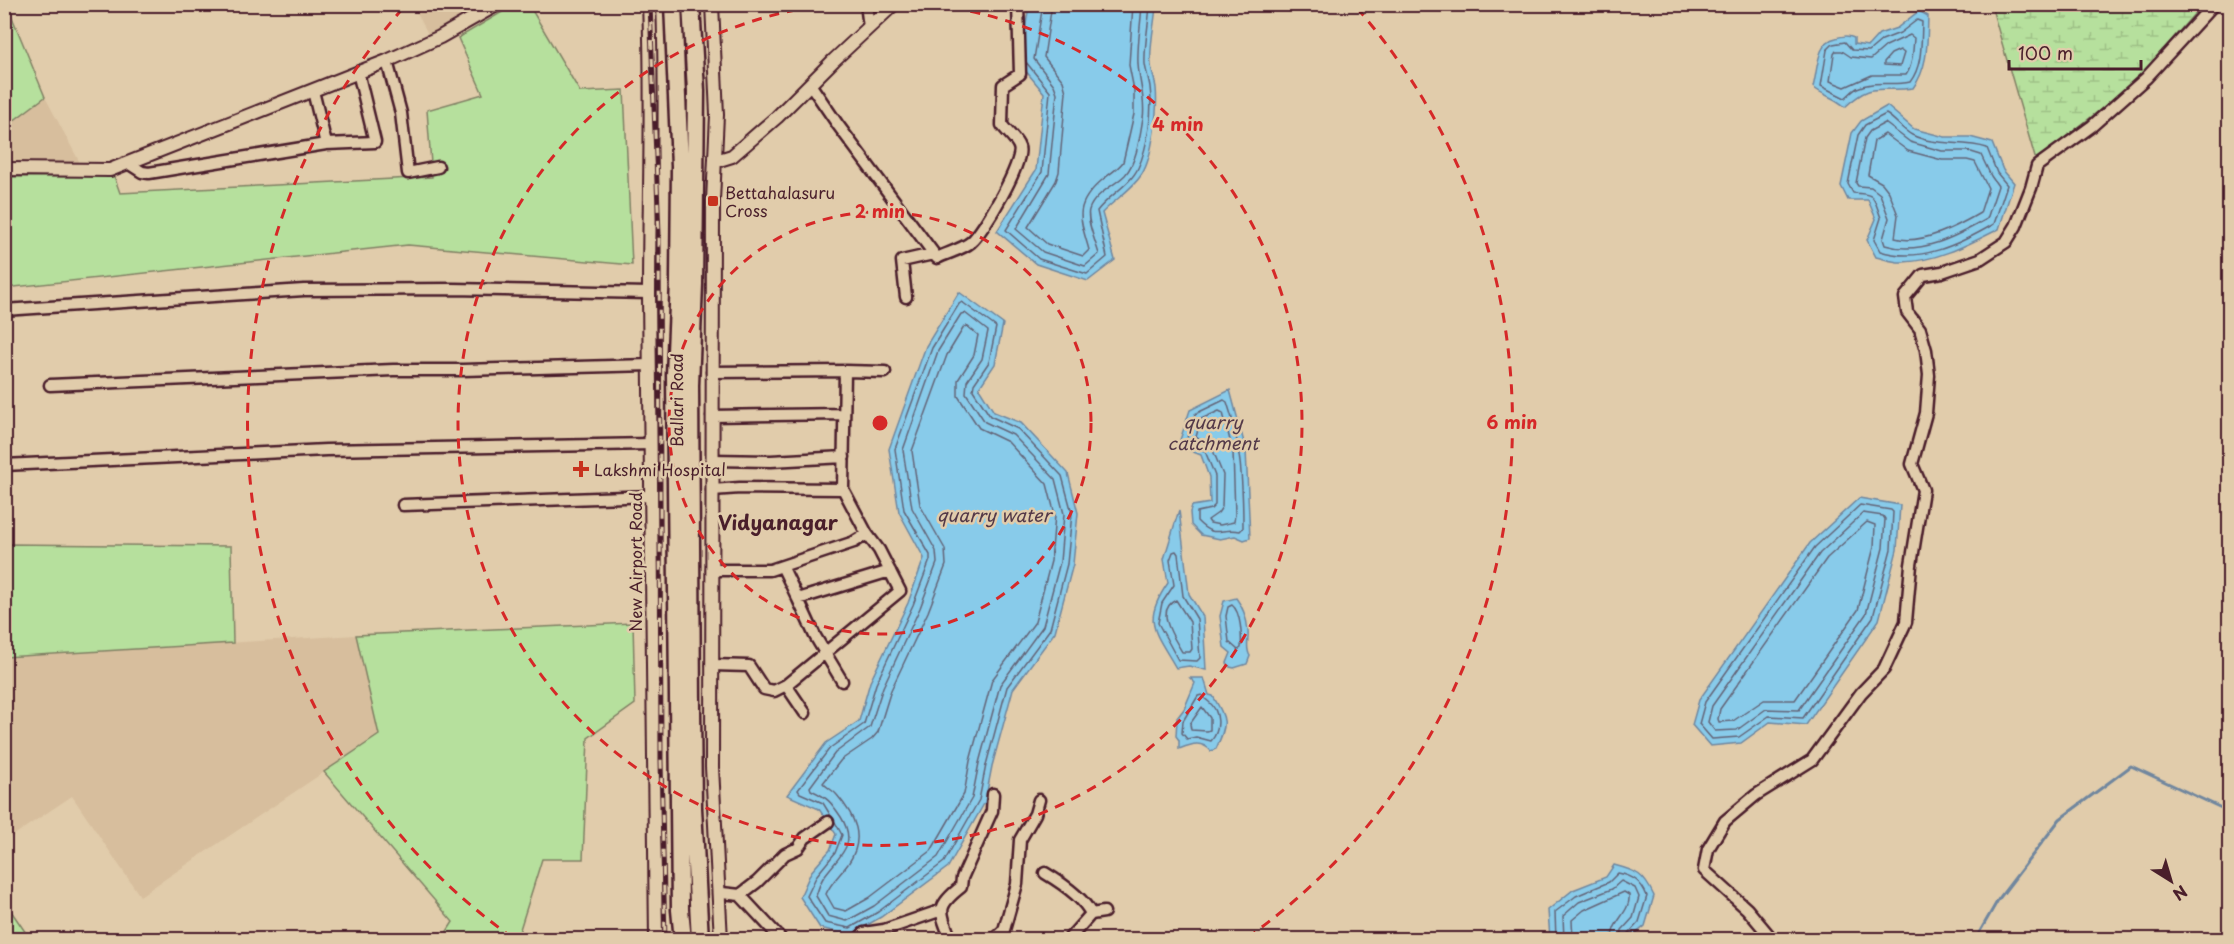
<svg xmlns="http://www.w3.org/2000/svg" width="2234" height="944" font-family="'Playpen Sans',sans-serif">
	<defs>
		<pattern id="wetland-marsh" width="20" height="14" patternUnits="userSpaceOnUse" patternTransform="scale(1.5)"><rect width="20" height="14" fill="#b6e09d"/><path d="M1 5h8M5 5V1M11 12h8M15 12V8" fill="none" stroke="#9ec087"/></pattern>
	</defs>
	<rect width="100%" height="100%" fill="#e1ccab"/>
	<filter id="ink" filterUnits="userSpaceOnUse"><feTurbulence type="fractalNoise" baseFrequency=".0167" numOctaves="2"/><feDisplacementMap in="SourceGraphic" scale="12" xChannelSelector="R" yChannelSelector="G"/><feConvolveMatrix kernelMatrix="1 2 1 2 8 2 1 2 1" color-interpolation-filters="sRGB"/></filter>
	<g filter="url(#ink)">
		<path fill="#d7be9d" d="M413 5H486L429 36Z
			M45 97 80 163 5 162V127Z
			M356 635 379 735 140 896 72 796 5 841V657Z"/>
		<path fill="#b6e09d" stroke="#808064" stroke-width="1.5" d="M7 5 45 97 5 127 4 5Z
			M514 5H529L580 92 624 90 632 265 408 245 5 288 4 177 114 176 120 193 432 177 427 110 483 94 458 38Z
			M5 544 231 546 233 643 5 657Z
			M633 623 635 704 588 738 583 859H542L517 939H442L453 922 324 772 379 735 356 635Z
			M4 902H5L30 939H5Z"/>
		<path fill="url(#wetland-marsh)" stroke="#808064" stroke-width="1.5" d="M1991 5H2202L2136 81 2036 161Z"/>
		<path fill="#88cbea" stroke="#6f869e" stroke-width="1.5" d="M1029 5H1156C1155 24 1149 45 1151 65 1152 73 1155 80 1156 88 1158 109 1153 156 1142 174 1132 190 1114 200 1102 213L1115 260 1088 281 1036 264 997 231 1036 170 1044 93 1020 64Z
			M1919 11 1928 16C1927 41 1929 66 1913 88 1879 93 1874 80 1845 107 1835 97 1823 96 1813 87 1818 70 1816 42 1836 38 1843 36 1847 35 1854 38V44L1868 46 1879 34 1897 28Z
			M1887 106 1914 129 1945 137H1970L1992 143 2003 170 2014 183 1999 229C1969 244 1938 261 1903 262 1895 263 1885 259 1876 257L1867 240 1876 219 1868 200H1848L1841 186 1852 133 1861 121Z
			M959 292 1003 324 995 364 979 388 994 412 1021 423 1068 473 1078 513 1073 564 1055 632 1013 689 992 766 985 802 948 867 881 917 850 935 820 928 800 897 811 872 830 850 836 834 819 809 787 795 826 743 859 721 870 682 908 603 924 558 899 512 889 449 926 346Z
			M1230 390 1246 450 1250 538 1244 540 1235 536 1220 539 1201 535 1191 525 1190 512 1192 506 1210 503 1209 477 1201 455 1178 446 1190 410Z
			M1859 498 1900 505 1897 550 1879 620 1806 725 1770 722 1741 743 1710 746 1692 725 1699 700 1810 543Z
			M1179 510 1189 594 1203 617 1206 670 1189 666 1176 668C1155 631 1141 622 1168 583L1164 559Z
			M1236 598C1243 607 1247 620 1248 631 1249 641 1245 648 1250 656L1247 664 1234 668 1230 667 1227 663 1231 653 1224 647 1220 616 1224 601Z
			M1190 678H1204L1209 695 1213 696C1227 721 1228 722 1216 749L1211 751C1201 740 1192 744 1179 749V740L1176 736 1177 718 1184 709 1195 683Z
			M1614 865C1637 871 1644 874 1654 896L1645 926 1634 935 1637 939H1550L1548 910 1573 890 1606 877Z"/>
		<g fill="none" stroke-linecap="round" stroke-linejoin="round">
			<path stroke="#636477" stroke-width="1.5" d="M1043 4 1034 59 1054 85 1057 93 1049 174 1016 229 1043 252 1085 266 1099 254C1096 243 1086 220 1089 210 1094 194 1114 186 1125 175 1137 162 1140 135 1143 118 1146 100 1139 82 1138 64 1137 44 1141 24 1142 4
				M1052 4 1044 57 1063 81 1066 92 1059 172 1056 181 1028 227 1047 244 1083 256 1089 250C1080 218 1073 206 1101 181 1109 174 1117 170 1123 162L1134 114V90L1129 65 1133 4
				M1917 20 1922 22C1921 42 1923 65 1910 82 1892 86 1874 80 1857 88 1852 91 1849 95 1845 98L1821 86 1827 50 1833 44 1845 42 1852 50 1869 51 1882 40 1900 33Z
				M1910 35 1914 38C1913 50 1913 65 1906 75H1872L1845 87 1830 81 1834 54 1836 51H1842L1851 57 1871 59 1886 46Z
				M1900 50 1904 53 1900 66 1884 65V62L1891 54Z
				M1026 62 1050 92 1042 172 1006 230 1039 259 1087 274 1107 257 1097 211C1108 196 1131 184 1138 168 1148 147 1153 110 1150 87 1149 79 1146 72 1145 64 1144 45 1149 24 1150 4
				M1886 114C1895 119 1902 130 1912 135 1936 147 1963 140 1987 148L1997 173 2007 185 1994 224C1960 244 1919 264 1880 251L1874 240 1881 218C1873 196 1876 194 1853 193L1848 184 1858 135 1865 125Z
				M1885 123 1910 142 1942 151H1968L1981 155 1991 176 1998 186 1987 219C1957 236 1920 256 1885 245L1883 239 1889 218 1880 194 1871 187 1858 186 1856 183 1865 138 1870 131Z
				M1885 134 1908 151 1942 160H1967L1975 162 1988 188 1980 213C1958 226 1921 246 1895 238L1898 215 1889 192 1882 183 1868 175 1874 141Z
				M965 313 988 331 982 359 967 381 966 393 985 422 1013 435 1055 479 1064 514 1060 562 1043 626 1000 685 979 763 972 798 938 857 874 906 847 921 828 916 816 896C818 890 820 883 823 878 838 856 859 846 841 817 831 802 828 798 811 790L810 787 835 753 870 727 883 687 920 608 937 563 936 551 912 508 903 450 938 351 961 314Z
				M967 326 978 335 974 355 958 380V396L979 428 1008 442 1047 484 1055 515 1051 561 1035 622 992 680 970 761 964 794 931 851 869 898 846 911 834 908 826 894C831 882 840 875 848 864 866 838 855 816 837 795 833 790 827 788 823 783L841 760 872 739 878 732 891 690 928 612 946 565 945 549 920 505 912 451 947 355 964 327Z
				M1224 400 1227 402C1241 442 1243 486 1243 528L1240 531C1220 527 1215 540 1197 521V512L1211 509 1215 505V476L1205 451 1188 444 1186 441 1195 414Z
				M1219 411 1223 413 1233 452 1235 514 1234 522 1220 525 1210 523 1208 520 1218 513 1222 507 1223 475 1212 448 1196 437 1201 419Z
				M1860 505 1891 510 1893 512 1891 549 1873 617 1803 718 1769 716 1739 737 1712 739 1699 724 1705 702 1815 547Z
				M1863 513 1883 516 1885 519 1883 548 1866 614 1799 710 1766 709 1737 730 1715 731 1708 722 1712 706 1820 553Z
				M1867 522 1875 525 1874 547 1858 610 1795 700H1764L1733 721 1719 722 1718 719 1720 709 1827 558Z
				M1176 551 1178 554 1183 596 1197 619 1200 658 1197 661 1178 660 1158 623 1162 603 1174 585 1170 560 1173 552Z
				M1176 600 1190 622 1192 649 1190 652H1182C1174 638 1154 610 1176 600Z
				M1232 605C1241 612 1242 636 1241 648L1238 650 1229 642 1226 616 1228 607Z
				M1202 695C1204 698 1206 700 1209 702 1220 711 1221 730 1211 741L1196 737 1187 739 1182 733 1183 721 1198 696Z
				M1202 707 1210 718V730L1207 731 1191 730 1190 724Z
				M831 816 823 803 800 793 798 790 830 748 864 724 876 684 913 605 930 560V555L904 510 895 449 932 348 959 304 962 302 996 327 989 362 974 384 973 390 990 416 1018 429 1062 476 1072 513 1067 564 1050 629 1007 687 986 765 979 800 944 862 878 912 850 928 825 923 807 896 817 875 835 853 842 835 835 822
				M1556 940 1555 912 1576 896 1609 882 1618 873C1633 876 1641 881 1647 896L1639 922 1629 933V940
				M1564 940 1563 916 1579 902 1612 889 1621 881 1635 888 1639 897 1633 918 1622 930 1621 940
				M1573 940 1572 920 1584 910 1624 892 1629 895C1631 913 1611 921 1612 940"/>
			<path stroke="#6f869e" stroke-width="3" d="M1975 940 1998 900 2060 819 2131 766 2230 812"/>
			<defs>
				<path id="minor" d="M866 4 869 27
					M387 61 401 113 408 173 438 167
					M810 84 838 125 937 258C947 253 963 249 971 242 983 232 1025 161 1019 147 1017 140 1007 132 1002 125L1003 85 1020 74 1018 4
					M313 91 326 144 375 142 358 72
					M128 163 142 172 149 173 326 144
					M906 297 902 261 933 254
					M4 310 304 290 453 289 649 293
					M845 371 885 372
					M50 385 393 370H463L650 365
					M712 416 844 414
					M712 460 771 461 844 457
					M4 465 326 450 651 444
					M712 490 740 488 843 489
					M403 505 652 496
					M782 566 798 599 890 571
					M712 570H770L854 542 867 534 843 489 845 371 712 372
					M798 599 815 636 842 681
					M712 665 749 666 764 689 774 691 786 685 900 591 879 550 867 534
					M786 685 805 713
					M1045 873C1060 882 1084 898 1091 914
					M722 893 740 895 782 940
					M740 895 757 882 785 854 798 848 805 838 828 822
					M858 940 864 933 884 930 942 910
					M951 940C941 912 934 908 961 887L962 878 992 811 993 794
					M993 940 1004 930 1017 884 1020 840 1035 814 1039 800
					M1068 940 1091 914 1104 912
					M1773 940 1747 909 1704 870 1708 849 1725 821 1756 795 1812 760 1861 693 1884 669 1906 622 1911 565 1923 490 1912 464 1926 413 1929 375 1926 350 1920 329 1907 312 1905 297 1923 275 1942 272 1980 259 2006 242 2016 226 2031 188 2037 166 2092 126 2146 78 2214 4"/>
				<path id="tertiary" d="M649 4C653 101 649 199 649 296 651 510 652 725 656 940
					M712 4 717 115 713 201 712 767 721 940
					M716 161 732 156 777 117 834 60 894 4
					M4 169 110 170 387 61 440 37 498 4"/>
				<path id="trunk" d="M673 4 680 166 679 282 675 375 680 910 683 940
					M691 4 696 91 694 284 690 385 692 708 693 808 700 940"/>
			</defs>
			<use href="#minor" stroke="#4a1f2b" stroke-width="15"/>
			<use href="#tertiary" stroke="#4a1f2b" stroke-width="16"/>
			<use href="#trunk" stroke="#4a1f2b" stroke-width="21"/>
			<use href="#minor" stroke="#e1ccab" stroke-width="10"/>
			<use href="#tertiary" stroke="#e1ccab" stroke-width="12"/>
			<use href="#trunk" stroke="#e1ccab" stroke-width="16"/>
			<defs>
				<path id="rail" d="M650 4 659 234 661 761 665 940"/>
			</defs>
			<use href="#rail" stroke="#4a1f2b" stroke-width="5"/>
			<use href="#rail" stroke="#e1ccab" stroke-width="3" stroke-dasharray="9" stroke-linecap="butt"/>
		</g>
	</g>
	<g fill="none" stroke="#d62828" stroke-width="3" stroke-dasharray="10 8">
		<circle cx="880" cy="423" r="211"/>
		<path d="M935 5A422 422 0 1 1 825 5"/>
		<path d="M513 938A632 632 0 0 1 403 8M1357 8A632 632 0 0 1 1247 938"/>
	</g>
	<g fill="#c8321e" stroke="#e1ccab" stroke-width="2">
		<rect x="707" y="195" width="12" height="12" rx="3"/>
		<path d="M578 460h6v6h6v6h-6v6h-6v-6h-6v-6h6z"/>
	</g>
	<g text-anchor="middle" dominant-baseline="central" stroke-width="5" stroke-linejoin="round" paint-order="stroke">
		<g font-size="16" fill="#4a1f2b" stroke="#e1ccab" text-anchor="start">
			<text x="725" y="192">Bettahalasuru<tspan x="725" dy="18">Cross</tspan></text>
			<text x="594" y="469">Lakshmi Hospital</text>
		</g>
		<g font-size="16" fill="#4a1f2b" stroke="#e1ccab">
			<text transform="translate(676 400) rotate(-90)">Ballari Road</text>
			<text transform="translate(635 562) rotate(-90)">New Airport Road</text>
		</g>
		<g font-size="18" font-style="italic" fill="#533948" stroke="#e1ccab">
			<text x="1213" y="421">quarry<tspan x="1213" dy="21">catchment</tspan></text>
			<text x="994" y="514">quarry water</text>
		</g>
		<g font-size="20" font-weight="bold" fill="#4a1f2b" stroke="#e1ccab">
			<text x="778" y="522">Vidyanagar</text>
		</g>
	</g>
	<circle cx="880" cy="423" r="9" fill="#d62828" stroke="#e1ccab" stroke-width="3"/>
	<g font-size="18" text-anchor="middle" font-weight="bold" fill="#d62828" stroke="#e1ccab" stroke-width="5" stroke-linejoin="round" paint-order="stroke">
		<text x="1178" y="131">4 min</text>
		<text x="880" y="218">2 min</text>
		<text x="1512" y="429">6 min</text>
	</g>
	<rect width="2234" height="944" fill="none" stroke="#e1ccab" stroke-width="24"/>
	<rect x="12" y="12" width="2210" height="920" fill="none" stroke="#4a1f2b" stroke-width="2" filter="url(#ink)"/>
	<g transform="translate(2171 881) rotate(143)" stroke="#e1ccab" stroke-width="4.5" paint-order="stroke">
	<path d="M0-4.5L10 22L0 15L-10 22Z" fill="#4a1f2b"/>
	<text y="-9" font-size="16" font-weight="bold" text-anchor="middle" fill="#4a1f2b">N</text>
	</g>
	<path d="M2009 60v9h132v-9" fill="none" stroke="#4a1f2b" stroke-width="3"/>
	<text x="2018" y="60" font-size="18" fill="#4a1f2b" stroke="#e1ccab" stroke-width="4.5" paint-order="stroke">100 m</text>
</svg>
